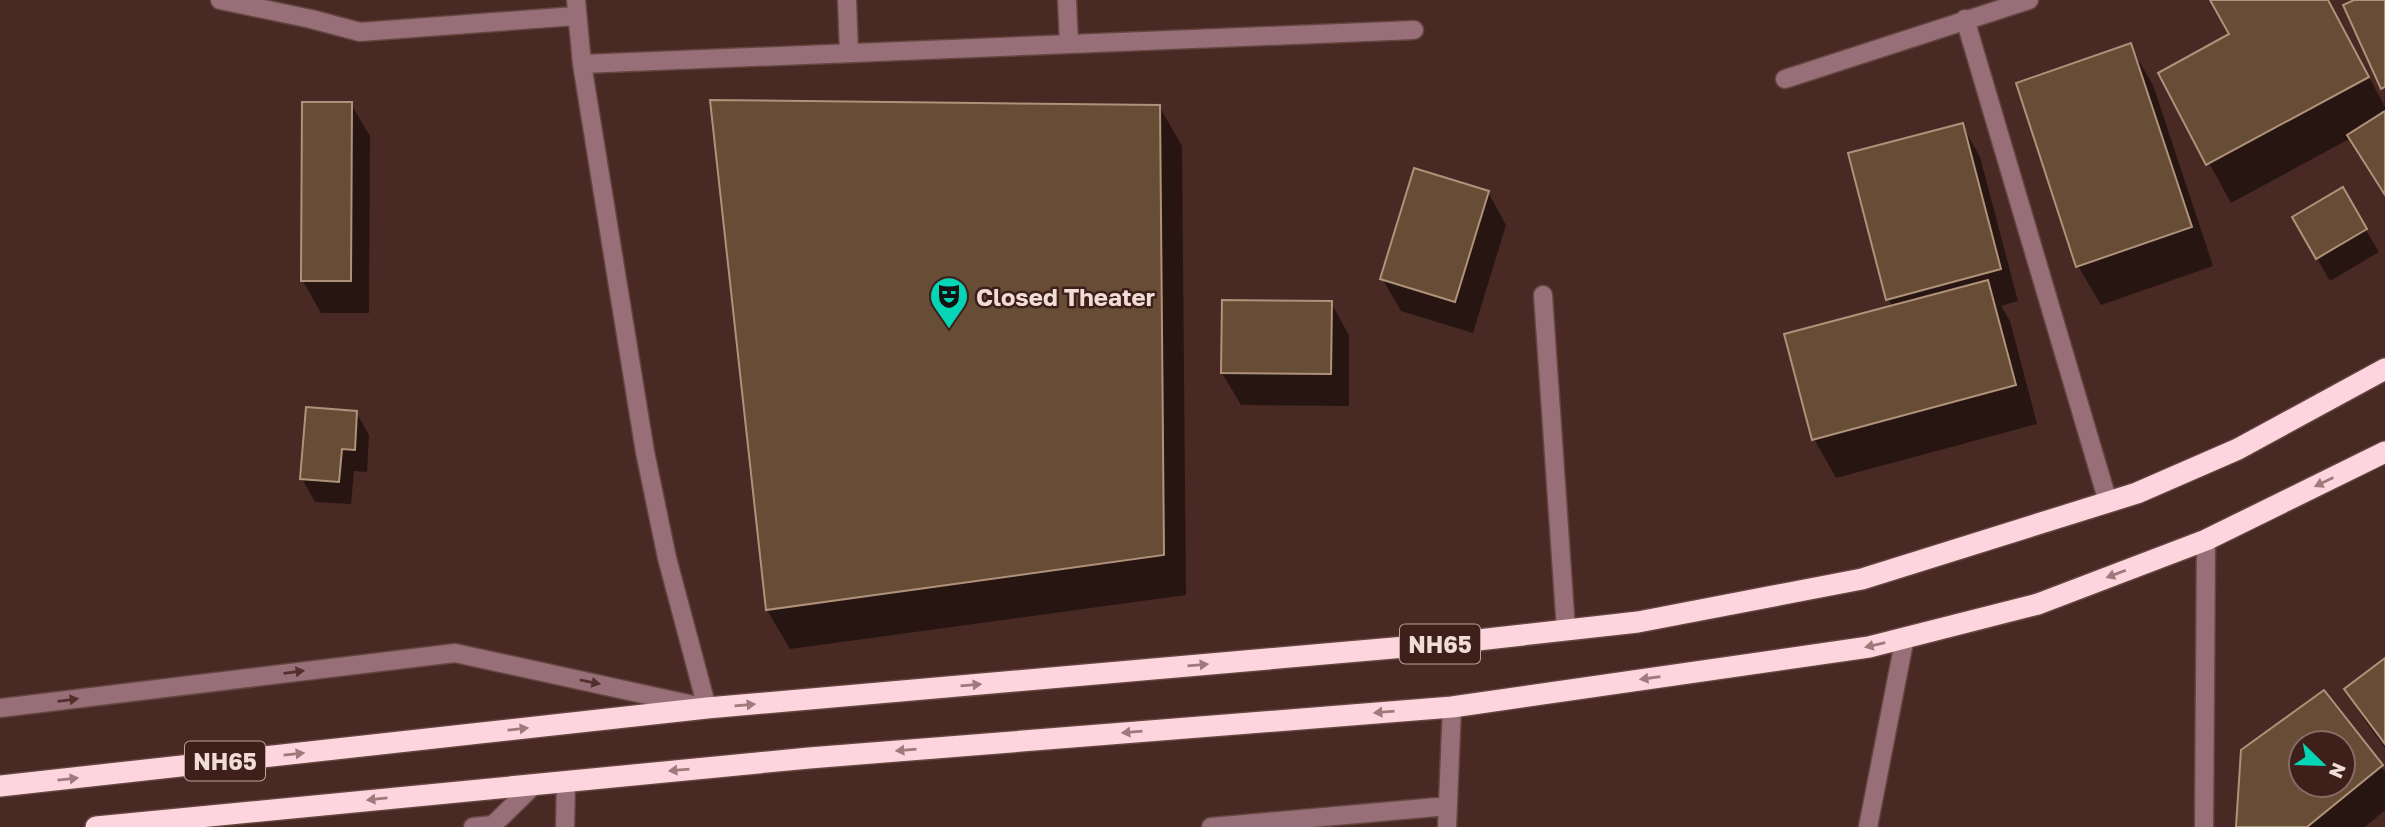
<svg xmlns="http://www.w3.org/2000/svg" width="2385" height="827" font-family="'Golos Text',sans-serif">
	<rect width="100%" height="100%" fill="#492923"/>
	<path fill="#0007" fill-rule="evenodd" d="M2212 0H2328L2385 107V194L2351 138 2231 203 2160 74 2231 35Z
		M2130 46 2153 85 2213 266 2101 305 2078 266Z
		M351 104 370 136 369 313H321L303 281Z
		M1159 106 1182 146 1186 595 790 649 767 610Z
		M1962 125 1980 157 2018 301 2001 306 2010 321 2037 424 1836 478 1814 439 1893 307 1888 299Z
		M2342 190 2379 252 2330 281 2294 218Z
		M1488 192 1506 225 1473 333 1401 311 1382 278Z
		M1331 303 1349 335V406L1241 405 1222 373Z
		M356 412 369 435 367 472 354 471 351 504 315 502 302 479Z
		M2385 660V748L2365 721 2346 689Z
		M2324 693 2385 772V810L2365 827H2238ZM2301 743H2343V785H2301Z"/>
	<path fill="#674c36" stroke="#b0927a" stroke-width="2" fill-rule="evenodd" d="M2210 0H2328L2369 77 2206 165 2158 73 2229 34Z
		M2354 0H2385V87L2381 89 2343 5Z
		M2131 43 2192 227 2076 267 2016 83Z
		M710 100 1160 105 1164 555 766 610Z
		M302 102H352L351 281H301Z
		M2385 111V195L2347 135Z
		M1963 123 2001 269 1886 300 1848 153Z
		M1414 168 1489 191 1455 302 1380 279Z
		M2343 187 2367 229 2316 259 2292 217Z
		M1988 280 2016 385 1812 440 1784 334Z
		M1222 300 1332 301 1331 374 1221 373Z
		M306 407 357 411 355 450 342 449 339 482 300 479Z
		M2385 658V744L2344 689Z
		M2324 690 2383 765 2307 827H2236L2241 750ZM2301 743H2343V785H2301Z"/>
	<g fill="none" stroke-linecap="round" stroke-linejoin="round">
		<defs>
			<path id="minor" d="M220 0 311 19 360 32 576 16
				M847 0 849 53
				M1067 0 1069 44
				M1965 19 2108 502
				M582 64 1414 30
				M1785 79 2029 0
				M1543 295 1566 630
				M0 708 455 653 707 708 667 558 645 452 582 64 576 0
				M473 827 493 825 536 783
				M565 827 566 781
				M1211 827 1448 806
				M1447 827 1452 707
				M1868 827 1905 637
				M2204 827 2206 540"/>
			<path id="highway" d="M0 786 707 708 1451 643 1638 622 1862 579 2137 493 2238 449 2385 369
				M96 827 809 758 1452 707 1869 647 2038 604 2206 540 2385 452"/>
		</defs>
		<use href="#minor" stroke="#644640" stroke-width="21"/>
		<use href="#highway" stroke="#644640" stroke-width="24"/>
		<use href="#minor" stroke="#986f79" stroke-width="18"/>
		<use href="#highway" stroke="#fed5de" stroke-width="21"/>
	</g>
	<defs><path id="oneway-solid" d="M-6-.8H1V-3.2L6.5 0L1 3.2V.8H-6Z" transform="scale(1.75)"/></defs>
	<g fill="#9e7a7c">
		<use href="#oneway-solid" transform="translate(2324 482) rotate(154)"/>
		<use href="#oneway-solid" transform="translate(2116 574) rotate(159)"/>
		<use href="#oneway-solid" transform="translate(1875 645) rotate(167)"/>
		<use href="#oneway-solid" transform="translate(1198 665) rotate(-5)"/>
		<use href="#oneway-solid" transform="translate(1650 678) rotate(172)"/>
		<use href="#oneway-solid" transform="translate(971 685) rotate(-5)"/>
		<use href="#oneway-solid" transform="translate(745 705) rotate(-5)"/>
		<use href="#oneway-solid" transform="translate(1384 712) rotate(175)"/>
		<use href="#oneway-solid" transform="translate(518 729) rotate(-6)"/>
		<use href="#oneway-solid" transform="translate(1132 732) rotate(175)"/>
		<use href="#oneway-solid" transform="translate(906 750) rotate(175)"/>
		<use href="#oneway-solid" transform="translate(294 754) rotate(-6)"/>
		<use href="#oneway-solid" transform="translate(679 770) rotate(175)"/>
		<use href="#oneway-solid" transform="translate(68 779) rotate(-6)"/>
		<use href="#oneway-solid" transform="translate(377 799) rotate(174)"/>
	</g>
	<g fill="#502f2c">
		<use href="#oneway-solid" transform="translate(294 672) rotate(-7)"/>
		<use href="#oneway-solid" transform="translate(590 682) rotate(12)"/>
		<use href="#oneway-solid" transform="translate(68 700) rotate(-7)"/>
	</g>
	<defs>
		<symbol id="theatre-pin" viewBox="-11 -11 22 30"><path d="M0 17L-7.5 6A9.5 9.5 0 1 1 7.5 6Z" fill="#03d5b6" stroke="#3e1f19"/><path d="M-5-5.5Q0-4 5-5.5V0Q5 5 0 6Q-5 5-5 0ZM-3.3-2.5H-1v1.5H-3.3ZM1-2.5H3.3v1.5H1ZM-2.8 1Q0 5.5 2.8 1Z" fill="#111"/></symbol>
	</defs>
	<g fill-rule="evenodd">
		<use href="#theatre-pin" x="927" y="274" width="44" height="60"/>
	</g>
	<g text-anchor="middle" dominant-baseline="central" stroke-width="5" stroke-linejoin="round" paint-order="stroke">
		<g fill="#3e1f19" stroke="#bba39e" stroke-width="2">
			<rect x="1400" y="624.5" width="80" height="39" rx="5"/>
			<rect x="185" y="741.5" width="80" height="39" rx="5"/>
		</g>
		<g font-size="23" font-weight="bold" fill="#f1dcd7">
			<text x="1440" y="644">NH65</text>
			<text x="225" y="761">NH65</text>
		</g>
		<g font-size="24" font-weight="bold" fill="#f1dcd7" stroke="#3e1f19" text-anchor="start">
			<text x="976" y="296">Closed Theater</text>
		</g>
	</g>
	<g transform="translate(2322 764) rotate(113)"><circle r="33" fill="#3e1f19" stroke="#866b65" stroke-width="2"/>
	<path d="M0-5L12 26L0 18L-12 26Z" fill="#03d5b6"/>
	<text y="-10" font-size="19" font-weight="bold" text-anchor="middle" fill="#f1dcd7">N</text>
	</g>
</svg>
